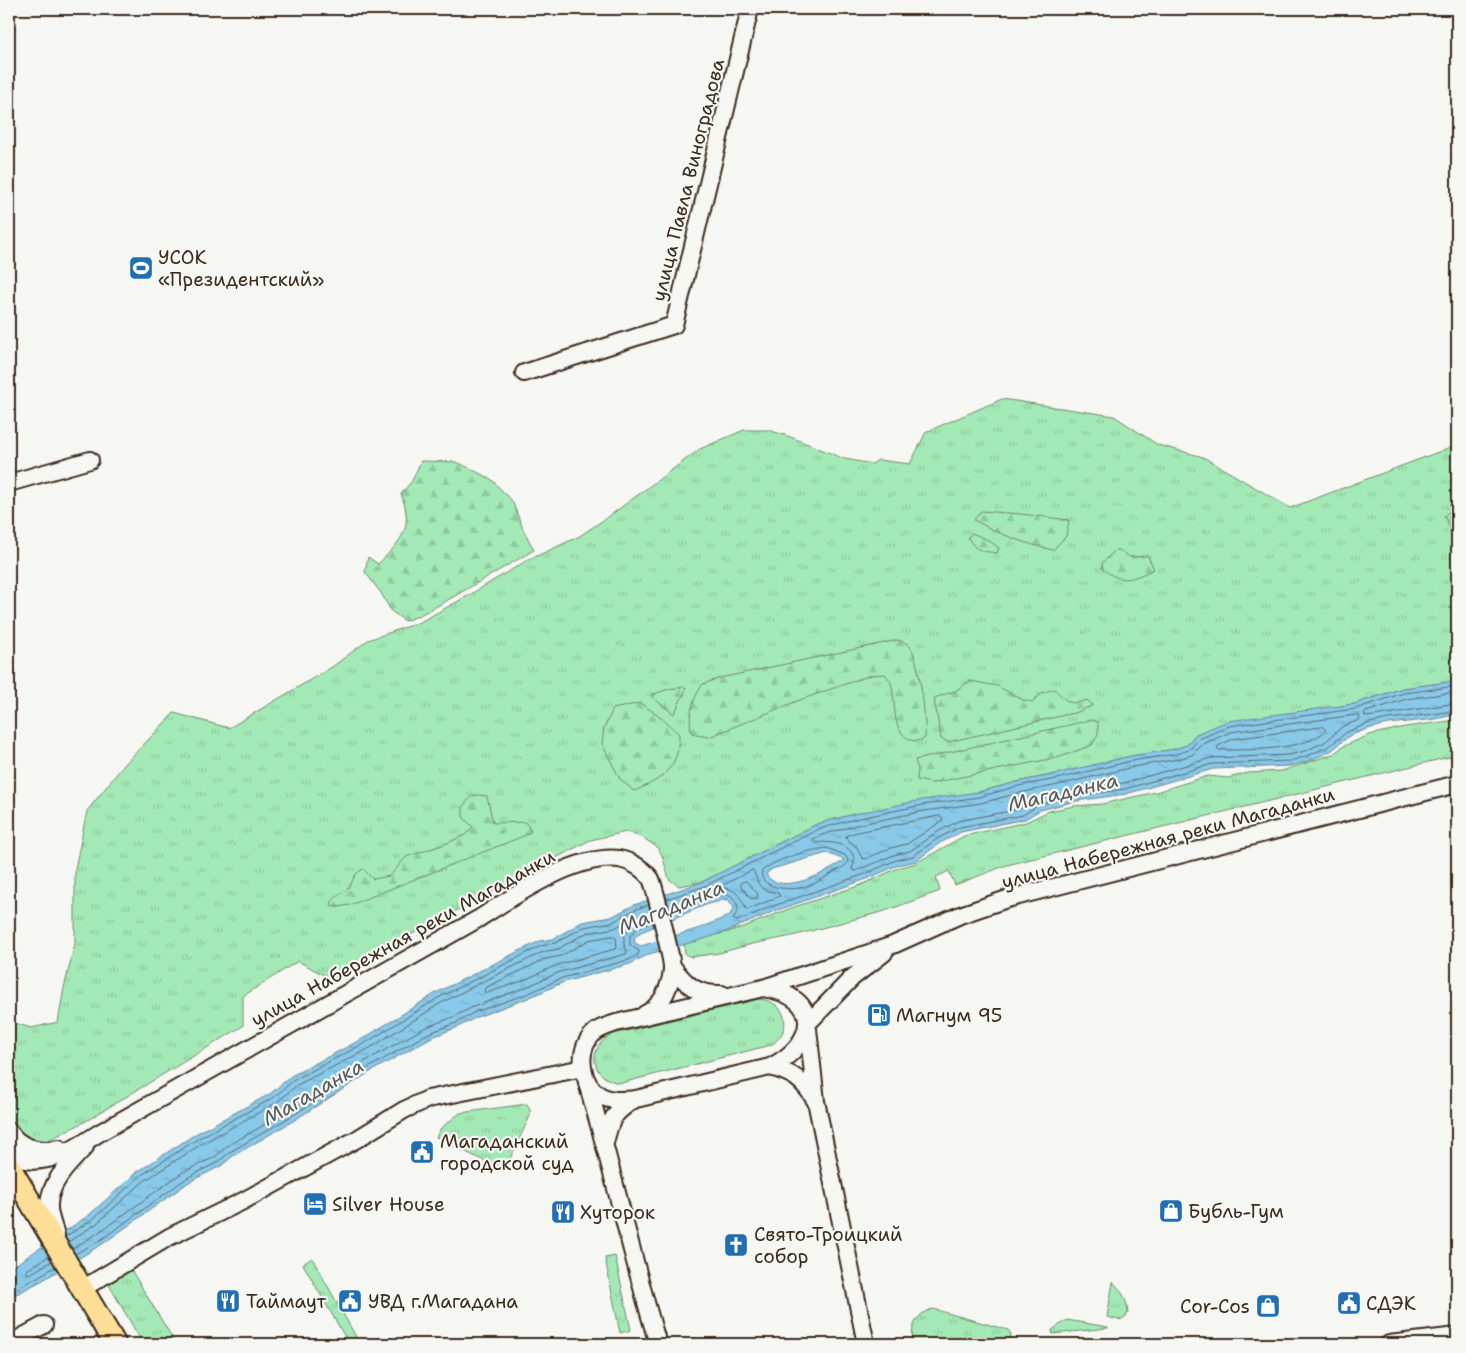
<svg xmlns="http://www.w3.org/2000/svg" width="1466" height="1353" font-family="'Shantell Sans',sans-serif">
	<defs>
		<pattern id="grass-tufts" width="24" height="20" patternUnits="userSpaceOnUse" patternTransform="scale(1.25)"><rect width="24" height="20" fill="#a3e9b5"/><path d="M3 7l-1-3M5 7V3M7 7l1-3M15 17l-1-3M17 17v-4M19 17l1-3" fill="none" stroke="#8dc89b"/></pattern>
		<pattern id="forest-firs" width="22" height="20" patternUnits="userSpaceOnUse" patternTransform="scale(1.25)"><rect width="22" height="20" fill="#a3e9b5"/><path d="M5 1l3.5 6h-7zM16 11l3.5 6h-7z" fill="#8dc89b"/></pattern>
		<pattern id="water-ripples" width="26" height="14" patternUnits="userSpaceOnUse" patternTransform="scale(1.25)"><rect width="26" height="14" fill="#88c8e8"/><path d="M2 4q2-2 4 0t4 0M15 11q2-2 4 0t4 0" fill="none" stroke="#76acc7"/></pattern>
	</defs>
	<rect width="100%" height="100%" fill="#f6f6f2"/>
	<filter id="ink" filterUnits="userSpaceOnUse"><feTurbulence type="fractalNoise" baseFrequency=".02" numOctaves="2"/><feDisplacementMap in="SourceGraphic" scale="10" xChannelSelector="R" yChannelSelector="G"/><feConvolveMatrix kernelMatrix="1 2 1 2 8 2 1 2 1" color-interpolation-filters="sRGB"/></filter>
	<g filter="url(#ink)">
		<path fill="url(#grass-tufts)" stroke="#6f8a6a" d="M1002 399 1114 416 1158 445 1203 457 1290 508 1457 445V681L1403 688 1354 704 1205 731 1196 734 1187 745 1175 749 1131 756 1056 774 1017 782 978 792 854 814 817 824 702 882 679 886 669 879 662 855 657 847 640 836 626 832 590 840 382 950 331 979 298 961 243 996V1026L86 1121 45 1142 37 1144 21 1138 9 1117V1021L31 1028 58 1022 64 988 75 944V869L87 811 123 766 174 713 229 728 332 667 368 640 420 622 464 598 528 560 578 537 608 517 700 449 744 430H768L788 436 845 459 872 464 878 460 910 464 926 432Z
			M1457 720V755L1007 865 955 885 949 871 936 877 940 891 885 911 792 936 752 944 719 953 691 957 685 954 684 944 741 928 791 908 861 885 898 868 916 863 964 836 1026 822 1049 811 1074 806 1102 804 1156 792 1208 776 1228 778 1248 773 1282 771 1333 754 1344 746 1369 735 1405 727Z
			M759 999C787 1001 794 1030 771 1045L621 1083C590 1080 585 1046 614 1034Z
			M527 1104 530 1110V1116L504 1171 436 1137 441 1128 460 1113Z
			M615 1256 631 1330 620 1333 605 1258Z
			M312 1258 360 1344H349L303 1264Z
			M127 1263 176 1344H143L104 1276Z
			M1113 1282C1123 1292 1127 1300 1128 1313 1123 1323 1115 1319 1107 1317Z
			M933 1309 1008 1330 1011 1334 1010 1340 988 1344H913C910 1327 916 1313 933 1309Z
			M1067 1320 1108 1327V1328L1053 1334 1052 1330Z"/>
		<path fill="url(#forest-firs)" stroke="#6f8a6a" d="M421 461 457 462 491 479 512 501 523 529 534 550 441 604 418 616 405 621 391 611 381 593 365 572 368 557 378 564C402 540 414 528 401 494L412 481Z
			M1452 509H1457V543L1444 516Z
			M981 511 1021 514 1069 520 1066 536 1053 550C1025 544 999 534 974 520Z
			M972 533 988 540 999 548 997 553C983 551 974 551 968 537Z
			M1117 549 1130 557 1148 556 1154 569C1132 579 1123 585 1103 569L1102 563Z
			M898 640C903 642 908 643 911 648 919 660 927 723 925 738 918 742 914 742 907 738 890 725 897 702 891 683 890 680 887 677 885 674L871 675 797 701 709 737 696 735 691 732C688 714 693 698 703 684L720 678Z
			M970 681 997 686 1023 700 1032 702 1042 693 1054 689C1068 701 1068 707 1087 700L1093 705 1078 712 948 742 941 739 934 698 955 691Z
			M684 687 686 689 674 714 652 697 651 695 669 689Z
			M640 703 658 715 679 734C680 767 662 780 634 791L620 779 602 744 604 728 613 709Z
			M1091 720 1098 722V735L1092 745 1060 757 932 783 917 780 918 769 915 760Z
			M479 795 487 796 493 823 525 822 531 831 526 835 350 905 337 907 331 905C333 896 343 894 348 888 355 879 352 875 363 869L373 879 390 876 406 857 445 844 465 835 473 827 463 817V806L472 796Z"/>
		<path fill="url(#water-ripples)" stroke="#698997" fill-rule="evenodd" d="M1457 681V714L1436 719 1389 724 1367 729 1349 736 1331 751 1309 761 1290 766 1213 769 1126 794 1076 801 1040 810 1025 819 961 832 940 843 916 861 898 865 867 879 775 911 730 930 701 940 649 954 630 964 564 982 528 998 477 1017 458 1027 430 1038 370 1072 293 1121 233 1156 221 1166 189 1182 104 1243 43 1280 9 1298V1269L89 1215 137 1172 197 1133 270 1094 291 1076 364 1038 436 993 519 951 540 941 553 939 582 922 611 917 634 905 702 882 817 824 854 814 922 800 978 792 1017 782 1056 774 1131 756 1175 749 1187 745 1196 734 1228 721 1354 704 1403 688ZM827 853 844 860C840 864 835 865 831 868 817 878 776 894 766 874L772 869ZM728 899 734 908 729 916 697 929 641 946 635 943 634 938 641 932 708 904Z"/>
		<g fill="none" stroke-linecap="round" stroke-linejoin="round">
			<path stroke="#5a696f" stroke-width="1" d="M1457 692 1406 699 1366 712 1364 715 1367 717 1457 703
				M1357 715 1360 717 1359 720 1343 726 1325 742 1305 751 1289 755 1211 758 1124 783 1074 790 1037 799 1020 809 958 821 934 834 910 851 894 855 855 871 852 869C862 845 831 840 815 843L813 841V839L822 835 856 825 924 811 981 803 1019 793 1058 785 1133 767 1178 759 1192 755 1203 744 1231 732Z
				M1323 727 1326 730C1306 751 1247 750 1219 750L1217 748 1218 746 1233 739Z
				M940 816 943 818 942 821 907 844 891 848 865 859 862 858 857 847 846 838 847 835 858 832Z
				M827 848 845 855 848 860C846 868 840 868 834 872 824 878 811 887 799 888 787 890 758 888 762 871 775 859 809 850 827 848Z
				M753 870C760 886 757 889 778 893L780 896 747 910C741 900 738 888 723 888L722 886Z
				M746 881 758 894 757 898 751 899 741 886V883Z
				M667 899 705 886 819 829 855 819 923 805 979 797 1018 786 1057 779 1131 761 1176 754 1189 750 1199 739 1229 726 1355 709 1404 693 1457 686
				M670 914C680 910 722 891 730 895 732 896 735 900 735 901 741 909 737 912 733 919L737 921 773 906 865 874 896 860 913 856 937 839 960 827 1023 815 1038 805 1075 796 1125 789 1212 764 1290 761 1307 756 1328 747 1347 732 1366 724 1388 719 1435 714 1457 710
				M613 936 616 938 617 947 615 949 557 965 522 981 487 993 484 992 485 988 545 959 561 956 589 940Z
				M65 1237 93 1219 140 1176 199 1138 273 1098 294 1080 367 1042 438 998 541 946 555 943 584 927 613 922 636 909 649 905
				M68 1242 96 1224 144 1181 203 1143 276 1103 297 1085 370 1048 441 1003 482 982 543 952 558 949 586 933 615 928 630 919 634 920 633 923 624 935V945L627 951 626 954 560 972 524 988 473 1007 453 1017 424 1028 364 1062 287 1112 227 1146 215 1157 183 1172 98 1233 72 1249
				M75 1254 102 1239 187 1178 218 1162 230 1152 290 1117 368 1068 427 1034 456 1023 475 1012 527 994 562 978 628 960 638 955 639 951 630 945V936L638 927 653 921
				M49 1256 27 1270V1273L30 1274 52 1261
				M9 1293 55 1267"/>
			<defs>
				<path id="minor" d="M524 373 674 325 750 9
					M9 483 90 460
					M672 966C686 985 697 995 722 994
					M763 988C823 996 818 1044 770 1067L636 1099C624 1100 612 1102 601 1096 581 1085 576 1052 592 1035 598 1028 607 1026 616 1023L763 988 893 945 960 915 1007 899 1457 784
					M807 1024 853 977 884 953
					M808 1029 816 1101 866 1344
					M770 1067C793 1073 802 1079 815 1100
					M587 1083C613 1170 632 1258 658 1344
					M9 1131C19 1148 41 1153 59 1148
					M605 1143C611 1117 613 1114 635 1099
					M9 1154C40 1172 73 1150 99 1133L478 919C514 896 575 854 619 859 631 861 644 869 651 879 654 884 672 960 672 967 672 979 666 997 657 1005 654 1009 649 1012 645 1014
					M56 1235C53 1225 48 1214 49 1204 50 1181 71 1162 85 1147
					M82 1289 169 1237 243 1201 357 1139 404 1110 428 1099 583 1068
					M9 1344 44 1325
					M1389 1344 1457 1336"/>
				<path id="major" d="M9 1166 115 1344"/>
			</defs>
			<use href="#minor" stroke="#3b2a1e" stroke-width="20"/>
			<use href="#major" stroke="#3b2a1e" stroke-width="25"/>
			<use href="#minor" stroke="#f6f6f2" stroke-width="16"/>
			<use href="#major" stroke="#fdde96" stroke-width="21"/>
		</g>
	</g>
	<defs>
		<symbol id="stadium-square" viewBox="-11 -11 22 22"><rect x="-9" y="-9" width="18" height="18" rx="4" fill="#1f6fb2" stroke="#f6f6f2"/><path d="M0-5a6.5 5 0 1 0 0 10a6.5 5 0 1 0 0-10ZM-3.5-1.8h7v3.6h-7Z" fill="#fff"/></symbol>
		<symbol id="fuel-square" viewBox="-11 -11 22 22"><rect x="-9" y="-9" width="18" height="18" rx="4" fill="#1f6fb2" stroke="#f6f6f2"/><path d="M-5.5-6h7V0h2V4h1.3V-2.5L3-4.5l.8-.8L6-3V5H2.5V1h-1V6h-7ZM-4.2-4.7v3.2H.2V-4.7Z" fill="#fff"/></symbol>
		<symbol id="civic-square" viewBox="-11 -11 22 22"><rect x="-9" y="-9" width="18" height="18" rx="4" fill="#1f6fb2" stroke="#f6f6f2"/><path d="M-.6-6.5H3V-4.5H.6V-3L4-1V1h2V6H-6V1h2V-1L-.6-3ZM-1.2 2.5V6h2.4V2.5Z" fill="#fff"/></symbol>
		<symbol id="hotel-square" viewBox="-11 -11 22 22"><rect x="-9" y="-9" width="18" height="18" rx="4" fill="#1f6fb2" stroke="#f6f6f2"/><path d="M-6-4.5h1.5V1H6V5H4.5V3h-9V5H-6ZM-4 0a1.8 1.8 0 1 1 3.6 0ZM.5 0V-2.5h3Q6-2.5 6 0Z" fill="#fff"/></symbol>
		<symbol id="shop-square" viewBox="-11 -11 22 22"><rect x="-9" y="-9" width="18" height="18" rx="4" fill="#1f6fb2" stroke="#f6f6f2"/><path d="M-5-2.5h2.3a2.7 3.5 0 0 1 5.4 0H5L5.5 6h-11ZM-1.5-2.5h3a1.5 2.3 0 0 0-3 0Z" fill="#fff"/></symbol>
		<symbol id="restaurant-square" viewBox="-11 -11 22 22"><rect x="-9" y="-9" width="18" height="18" rx="4" fill="#1f6fb2" stroke="#f6f6f2"/><path d="M-5-6h1v4h1v-4h1v4h1v-4h1v5L-1.5 .5V6h-2V.5L-5-1ZM5-6V6H3V1.5H1.5Q1.5-4 5-6Z" fill="#fff"/></symbol>
		<symbol id="church-square" viewBox="-11 -11 22 22"><rect x="-9" y="-9" width="18" height="18" rx="4" fill="#1f6fb2" stroke="#f6f6f2"/><path d="M-1.2-6h2.4v3.5h3.3v2.4h-3.3V6h-2.4V-.1h-3.3v-2.4h3.3Z" fill="#fff"/></symbol>
	</defs>
	<g fill-rule="evenodd">
		<use href="#stadium-square" x="127" y="254" width="28" height="28"/>
		<use href="#fuel-square" x="865" y="1001" width="28" height="28"/>
		<use href="#civic-square" x="408" y="1138" width="28" height="28"/>
		<use href="#hotel-square" x="301" y="1190" width="28" height="28"/>
		<use href="#shop-square" x="1157" y="1197" width="28" height="28"/>
		<use href="#restaurant-square" x="549" y="1198" width="28" height="28"/>
		<use href="#church-square" x="722" y="1231" width="28" height="28"/>
		<use href="#restaurant-square" x="214" y="1287" width="28" height="28"/>
		<use href="#civic-square" x="336" y="1287" width="28" height="28"/>
		<use href="#civic-square" x="1335" y="1289" width="28" height="28"/>
		<use href="#shop-square" x="1254" y="1292" width="28" height="28"/>
	</g>
	<g text-anchor="middle" dominant-baseline="central" stroke-width="4.5" stroke-linejoin="round" paint-order="stroke">
		<g font-size="19" fill="#3b2a1e" stroke="#f6f6f2">
			<text transform="translate(688 180) rotate(-76)">улица Павла Виноградова</text>
			<text transform="translate(1168 838) rotate(-15)">улица Набережная реки Магаданки</text>
			<text transform="translate(403 938) rotate(-29)">улица Набережная реки Магаданки</text>
		</g>
		<g font-size="19" fill="#3b2a1e" stroke="#f6f6f2" text-anchor="start">
			<text x="158" y="257">УСОК<tspan x="158" dy="22">«Президентский»</tspan></text>
			<text x="896" y="1015">Магнум 95</text>
			<text x="440" y="1141">Магаданский<tspan x="440" dy="22">городской суд</tspan></text>
			<text x="332" y="1204">Silver House</text>
			<text x="1188" y="1211">Бубль-Гум</text>
			<text x="580" y="1212">Хуторок</text>
			<text x="754" y="1234">Свято-Троицкий<tspan x="754" dy="22">собор</tspan></text>
			<text x="246" y="1301">Таймаут</text>
			<text x="368" y="1301">УВД г.Магадана</text>
			<text x="1366" y="1303">СДЭК</text>
			<text x="1250" y="1306" text-anchor="end">Cor-Cos</text>
		</g>
		<g font-size="20" font-style="italic" fill="#52595b" stroke="#f6f6f2">
			<text transform="translate(1063 792) rotate(-13)">Магаданка</text>
			<text transform="translate(671 907) rotate(-22)">Магаданка</text>
			<text transform="translate(313 1092) rotate(-30)">Магаданка</text>
		</g>
	</g>
	<rect width="1466" height="1353" fill="none" stroke="#f6f6f2" stroke-width="30"/>
	<rect x="15" y="15" width="1436" height="1323" fill="none" stroke="#3b2a1e" stroke-width="2" filter="url(#ink)"/>
</svg>
